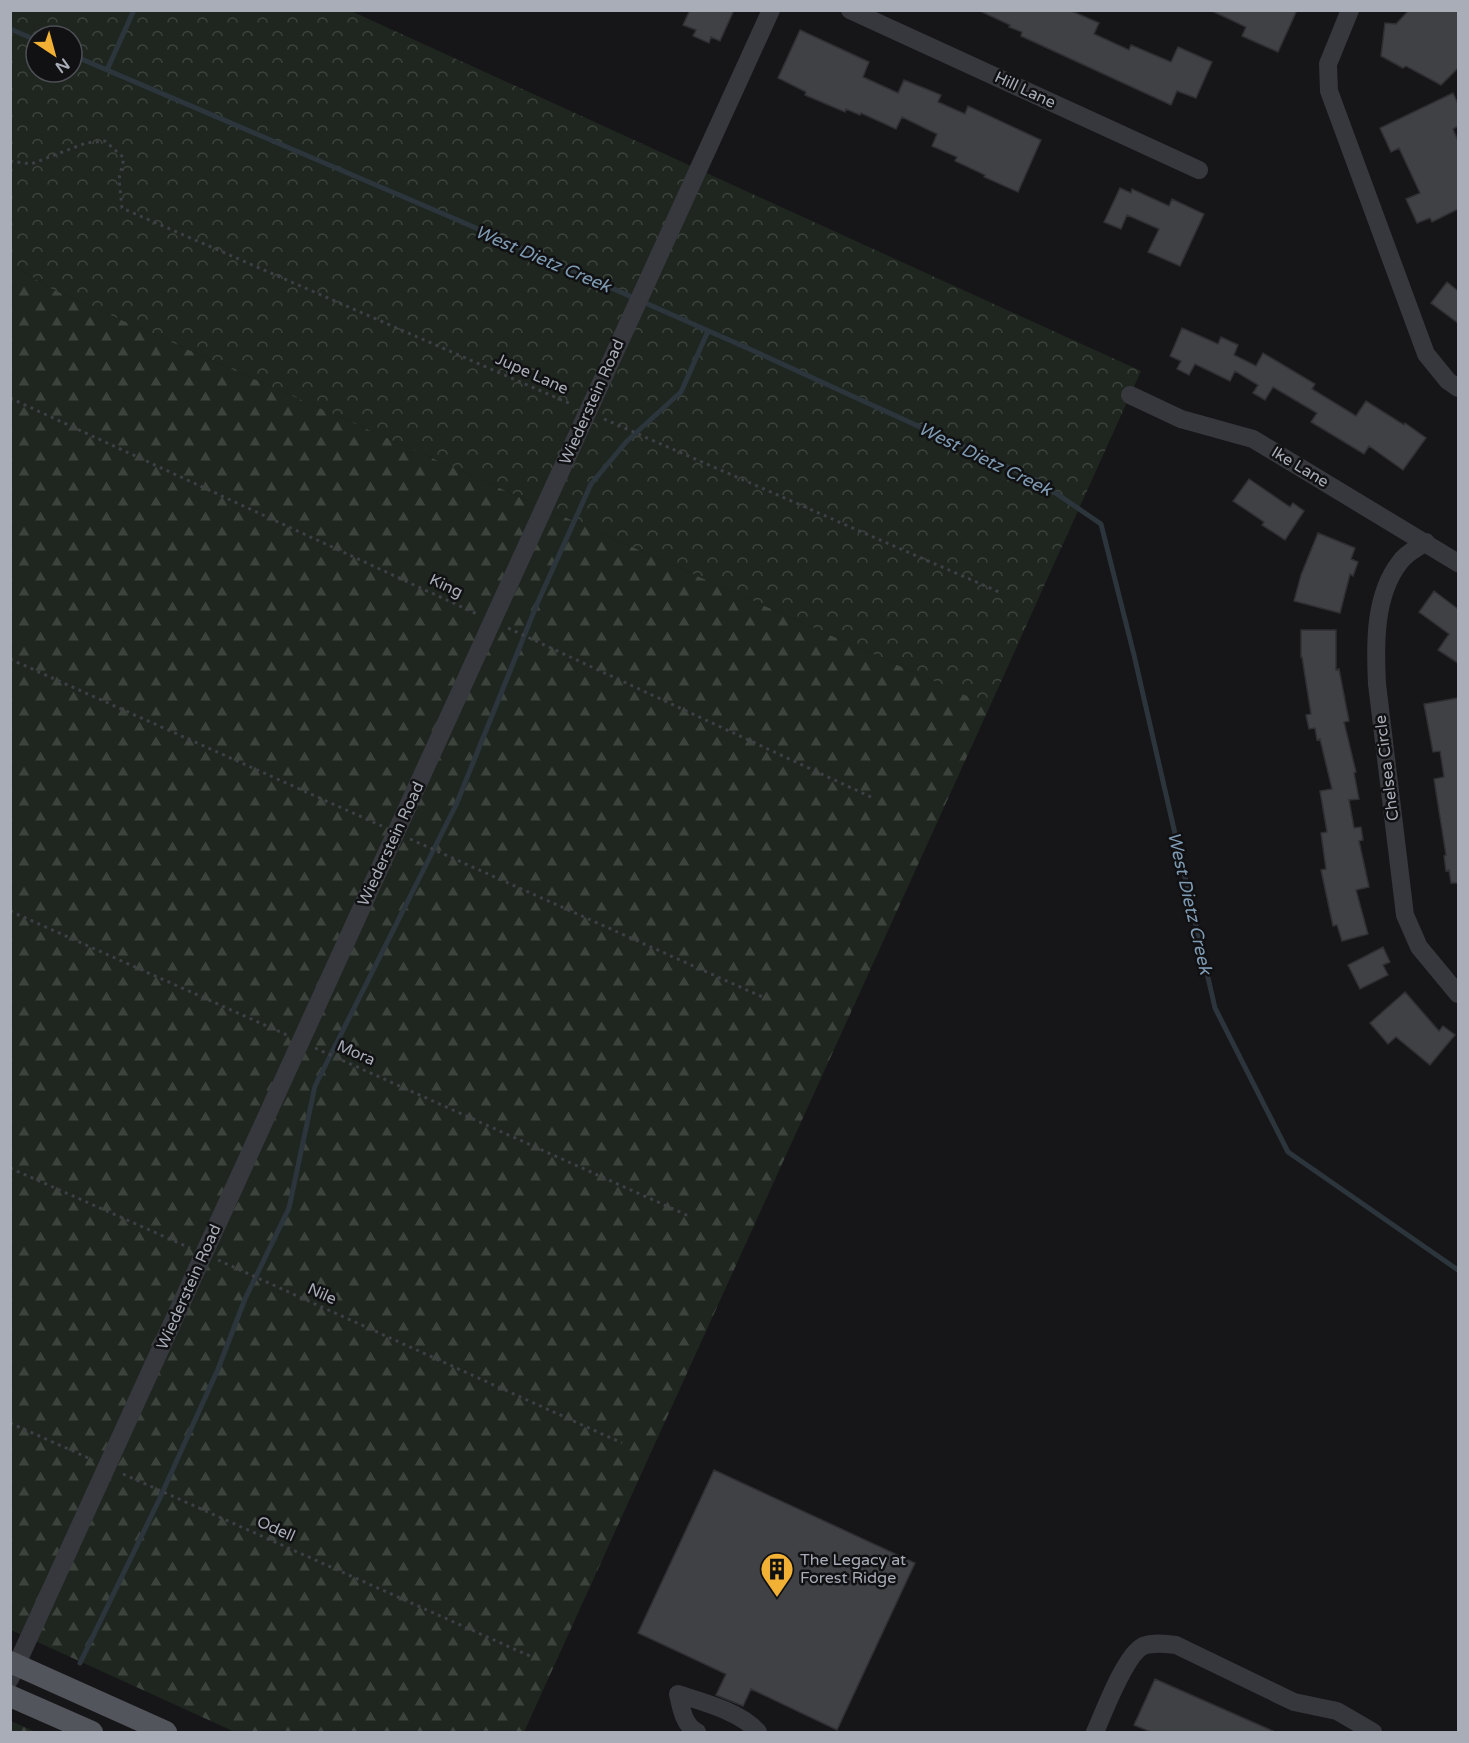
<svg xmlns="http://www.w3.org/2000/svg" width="1469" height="1743" font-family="'Varela Round',sans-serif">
	<defs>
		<pattern id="forest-firs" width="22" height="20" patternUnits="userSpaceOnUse" patternTransform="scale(1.5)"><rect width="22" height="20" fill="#1e261f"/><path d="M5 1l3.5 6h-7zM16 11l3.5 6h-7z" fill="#3c433d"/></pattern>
		<pattern id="park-crowns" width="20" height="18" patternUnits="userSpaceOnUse" patternTransform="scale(1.5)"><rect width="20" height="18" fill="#1e261f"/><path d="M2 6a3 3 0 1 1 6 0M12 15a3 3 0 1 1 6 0" fill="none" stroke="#3c433d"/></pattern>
	</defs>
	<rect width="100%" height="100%" fill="#161618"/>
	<path fill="url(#forest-firs)" d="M11 264 52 289 990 706 524 1732H235L11 1630Z
		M10 1721H11L36 1732H11Z"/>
	<path fill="url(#park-crowns)" fill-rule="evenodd" d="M11 11H351L1141 371 990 706 52 289 11 264ZM36 36H72V72H36Z"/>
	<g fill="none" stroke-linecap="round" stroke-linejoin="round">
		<path stroke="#2c353c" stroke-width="5" d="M10 29 36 40
			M72 55 460 221 754 351 1038 481 1101 524 1134 655 1215 1008 1288 1152 1458 1270
			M107 70 134 10
			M80 1663 159 1500 218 1369 245 1299 289 1208 315 1086 456 805 537 604 591 484 627 441 681 392 708 331"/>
	</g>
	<path fill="#404145" stroke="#303034" stroke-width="1.5" d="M690 10H734L720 41 711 37 709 43 693 36 696 30 683 25Z
		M978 10H1069L1099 23 1094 34 1129 50 1131 45 1171 62 1178 47 1212 62 1196 98 1177 91 1171 105 1021 36 1022 32 1009 27 1010 25Z
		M1210 10H1297L1278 52 1242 36 1246 27Z
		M1409 10H1458V68L1441 85 1406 66 1403 68 1381 56 1385 23 1396 24Z
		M800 30 869 62 863 77 898 93 904 80 941 95 938 102 965 114 968 106 1041 140 1018 192 984 177 985 175 955 161 957 157 932 146 937 134 902 117 896 129 861 113 860 115 846 109 845 112 805 95 806 92 778 78Z
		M1453 93 1458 104V126L1453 129 1458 141V209L1432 222 1430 218 1417 223 1406 199 1420 193 1399 148 1391 152 1380 128Z
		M1120 188 1131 193 1132 189 1169 206 1172 199 1204 214 1180 266 1148 252 1159 229 1127 215 1121 229 1104 222Z
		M1447 282 1458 291V323L1431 303Z
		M1182 328 1218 344 1221 337 1238 345 1234 355 1256 366 1263 353 1315 384 1312 389 1356 416 1366 401 1404 425 1405 423 1426 438 1403 470 1369 446 1364 454 1311 422 1317 413 1273 387 1265 400 1253 393 1258 385 1235 371 1230 381 1195 364 1189 375 1177 369 1181 361 1170 356Z
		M1249 479 1290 507 1293 503 1304 511 1285 540 1262 525 1264 522 1233 501Z
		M1318 533 1355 548 1351 559 1358 562 1353 576 1350 574 1340 613 1294 601 1301 575Z
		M1434 591 1458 609V663L1438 650 1449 634 1419 612Z
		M1301 630H1336V670L1339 669 1349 721 1344 722 1356 772 1354 773 1359 799 1349 800 1354 828 1361 827 1363 840 1359 841 1369 887 1356 890 1368 934 1342 941 1337 925 1333 926 1321 870 1326 869 1321 833 1327 832 1320 791 1332 789 1320 739 1317 740 1315 728 1309 729 1306 715 1311 714 1302 657H1301Z
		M1458 698V883H1451L1449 870 1446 871 1444 856 1446 855 1434 779 1444 777 1440 751 1433 752 1424 704Z
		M1383 947 1390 962 1383 965 1388 975 1360 989 1348 965Z
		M1405 992 1439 1031 1443 1026 1455 1035 1430 1065 1396 1037 1388 1044 1370 1023Z
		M714 1470 915 1563 837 1730 751 1689 743 1706 716 1695 726 1674 638 1633Z
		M1155 1679 1275 1732H1151L1134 1725Z"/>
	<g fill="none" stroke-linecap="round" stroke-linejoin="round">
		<path stroke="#3d3f44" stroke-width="3" stroke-dasharray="3 4.5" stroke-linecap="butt" d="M10 161 31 164 86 143 105 141 124 158 119 179 122 208 573 405
			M10 398 477 614
			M604 419 999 592
			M508 628 871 797
			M10 659 382 826
			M410 839 767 999
			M10 911 287 1035
			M315 1048 691 1217
			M10 1168 190 1248
			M218 1260 622 1443
			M10 1423 93 1460
			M123 1474 532 1657"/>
		<path stroke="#37383d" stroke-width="18" d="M850 10 1199 170
			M1350 10 1328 64 1329 91 1426 354 1448 381 1458 388
			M1130 395 1181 419 1253 439 1458 563
			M1426 542C1417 548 1406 553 1400 562 1374 595 1375 645 1377 684L1405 915 1419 947 1458 994
			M10 1679 771 10
			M697 1732C684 1726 681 1708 678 1694 703 1702 741 1712 758 1732
			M1095 1732C1104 1712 1125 1655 1143 1646 1154 1642 1165 1644 1176 1645L1294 1702 1337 1711 1373 1732"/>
		<path stroke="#53555c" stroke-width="22" d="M10 1662 166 1732
			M10 1696 92 1732"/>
	</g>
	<defs>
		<symbol id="building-pin" viewBox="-11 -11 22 30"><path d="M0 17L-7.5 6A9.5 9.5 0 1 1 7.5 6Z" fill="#f2b134" stroke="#111113"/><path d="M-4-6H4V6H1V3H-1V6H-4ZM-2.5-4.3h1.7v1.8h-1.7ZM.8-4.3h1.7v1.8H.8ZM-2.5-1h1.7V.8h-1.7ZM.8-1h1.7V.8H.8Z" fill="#111"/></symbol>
	</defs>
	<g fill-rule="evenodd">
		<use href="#building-pin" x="758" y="1550" width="38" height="52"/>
	</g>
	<g text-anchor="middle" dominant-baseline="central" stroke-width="5" stroke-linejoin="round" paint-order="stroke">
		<g font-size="16" fill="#a8adb8" stroke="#111113">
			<text transform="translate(1025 90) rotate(25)">Hill Lane</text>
			<text transform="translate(532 374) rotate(24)">Jupe Lane</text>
			<text transform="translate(592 402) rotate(-66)">Wiederstein Road</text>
			<text transform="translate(1300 467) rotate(31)">Ike Lane</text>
			<text transform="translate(446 586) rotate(25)">King</text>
			<text transform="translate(1387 768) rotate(-97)">Chelsea Circle</text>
			<text transform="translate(391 844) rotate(-65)">Wiederstein Road</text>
			<text transform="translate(356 1053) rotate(24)">Mora</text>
			<text transform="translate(189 1287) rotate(-66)">Wiederstein Road</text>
			<text transform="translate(322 1294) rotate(24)">Nile</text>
			<text transform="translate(276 1529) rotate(24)">Odell</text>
		</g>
		<g font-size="16" fill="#a8adb8" stroke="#111113" text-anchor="start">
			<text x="800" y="1560">The Legacy at<tspan x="800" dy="18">Forest Ridge</tspan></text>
		</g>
		<g font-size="18" font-style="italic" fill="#7f9bb3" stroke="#111113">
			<text transform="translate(543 259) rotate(23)">West Dietz Creek</text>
			<text transform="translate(985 459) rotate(26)">West Dietz Creek</text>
			<text transform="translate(1190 903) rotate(77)">West Dietz Creek</text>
		</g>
	</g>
	<rect width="1469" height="1743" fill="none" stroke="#a8adb8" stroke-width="24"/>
	<g transform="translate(54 54) rotate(144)"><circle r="28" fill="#111113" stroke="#4d4f55" stroke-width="1.5"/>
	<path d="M0-4.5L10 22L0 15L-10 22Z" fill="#f2b134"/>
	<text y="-9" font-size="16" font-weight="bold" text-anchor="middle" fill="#a8adb8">N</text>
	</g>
</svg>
